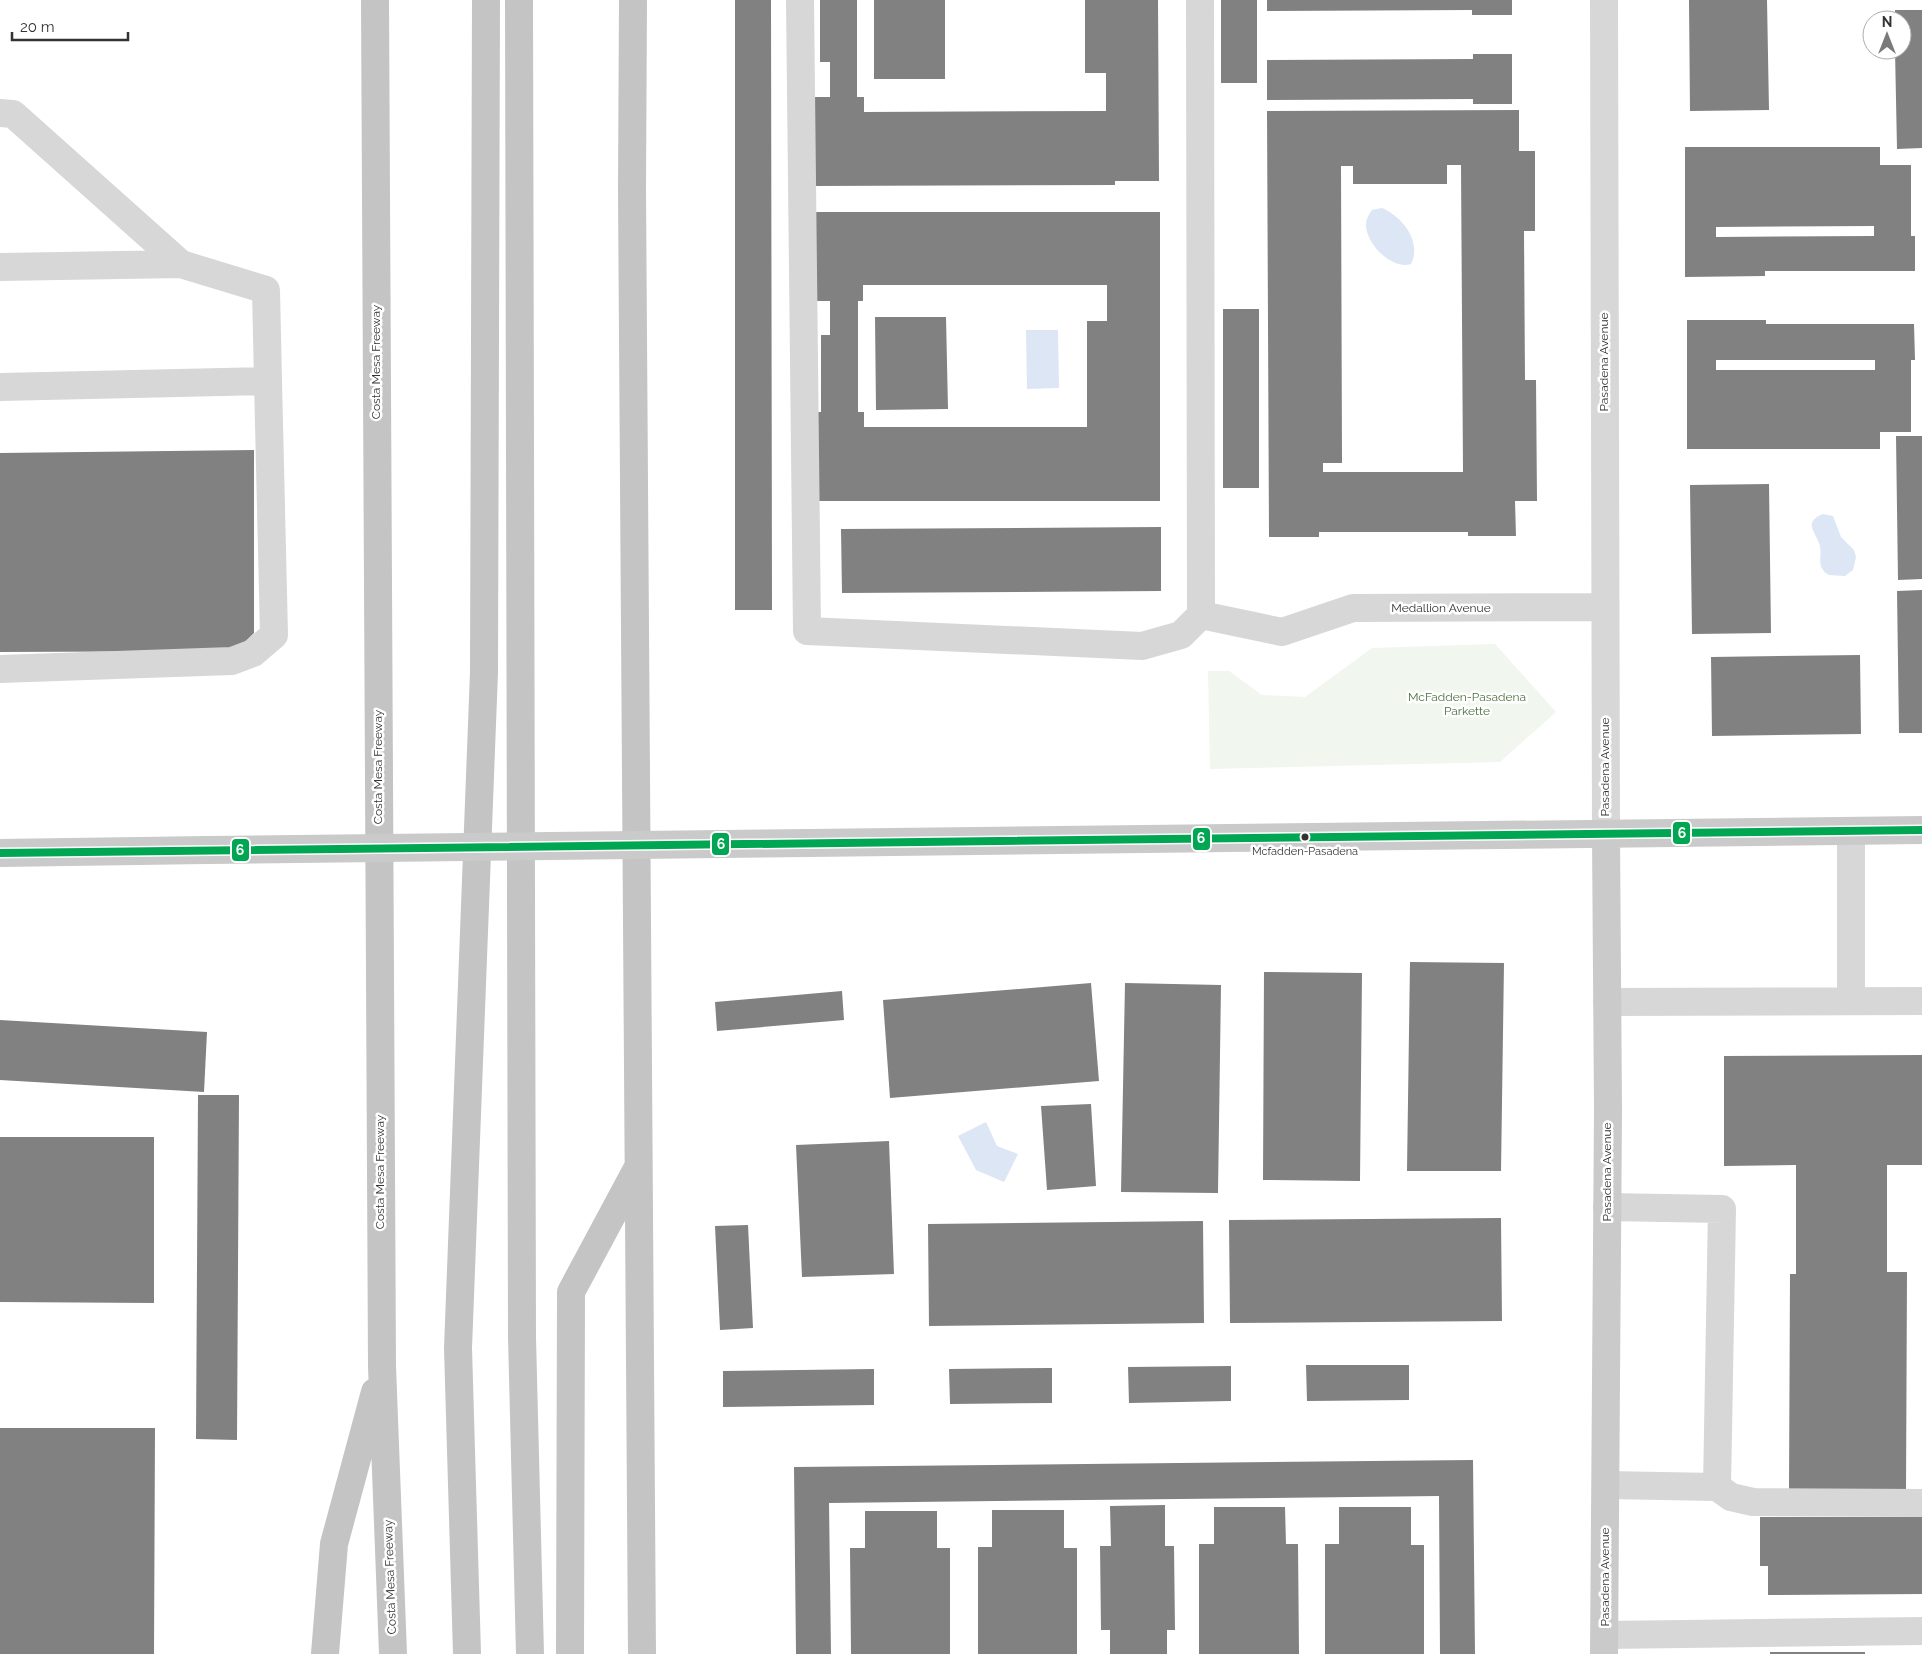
<svg xmlns="http://www.w3.org/2000/svg" width="1922" height="1654" font-family="Raleway,sans-serif">
	<rect width="100%" height="100%" fill="#fff"/>
	<path fill="#f1f6ee" d="M1495 644 1556 712 1500 762 1210 769 1208 671H1229L1262 695 1305 697 1372 648Z"/>
	<path fill="#dce6f4" d="M1382 208C1403 217 1422 242 1411 264 1392 270 1366 244 1366 225 1366 219 1369 214 1372 210Z
		M1026 330H1058L1059 388 1027 389Z
		M1823 514 1833 516 1841 537 1854 550 1856 557 1853 570 1845 576 1829 575C1814 566 1824 555 1819 543 1815 531 1803 522 1823 514Z
		M986 1122 997 1146 1018 1154 1004 1182 976 1170 958 1136Z"/>
	<path fill="#818181" fill-rule="evenodd" d="M735 0H771L772 610H735Z
		M820 0H857V97H864V112L1106 111V73H1085V0H1158L1159 181H1115V185L811 186V97H830V62H820Z
		M874 0H945V79H874Z
		M1221 0H1257V83H1221Z
		M1267 0H1512V15H1472V10L1267 11Z
		M1689 0H1767L1769 110 1690 111Z
		M1895 10H1922V148L1897 149 1895 50H1902V20H1895Z
		M1473 54H1512V104H1473V99L1267 100V60L1473 59Z
		M1519 110V151H1535V231H1524L1525 380H1536L1537 501H1515L1516 536H1468V532H1319V537H1269L1267 111ZM1447 165H1461L1463 472H1323V463H1342L1341 166H1353V184H1447Z
		M1685 147H1880V165H1911V236H1915V271H1765V276L1685 277ZM1874 226V236L1716 237V227Z
		M813 212H1160V501H813V412H821V335H830V301H813ZM863 285H1107V321H1087V427H864V412H858V301H863Z
		M1223 309H1259V488H1223Z
		M875 317H946L948 409 876 410Z
		M1687 320H1766V324H1914L1915 360H1911V432H1880V449H1687ZM1716 360H1875V370H1716Z
		M1896 436H1922V579L1898 580Z
		M254 450V633L236 651 0 652V453Z
		M1769 484 1771 633 1692 634 1690 485Z
		M1161 527V591L842 593 841 529Z
		M1922 590V733H1899L1897 591Z
		M1860 655 1861 734 1712 736 1711 657Z
		M1410 962 1504 963 1501 1171H1407Z
		M1264 972 1362 973 1360 1181 1263 1180Z
		M1091 983 1099 1081 890 1098 883 1000Z
		M1125 983 1221 985 1218 1193 1121 1192Z
		M842 991 844 1020 717 1031 715 1002Z
		M0 1020 207 1032 204 1092 0 1080Z
		M1922 1055V1165H1887V1272H1907L1906 1490H1789L1790 1274H1796V1165L1724 1166V1056Z
		M198 1095H239L237 1440 196 1439Z
		M1091 1104 1096 1186 1047 1190 1041 1106Z
		M0 1137H154V1303L0 1302Z
		M889 1141 894 1274 802 1277 796 1145Z
		M1501 1218 1502 1321 1230 1323 1229 1220Z
		M1203 1221 1204 1323 929 1326 928 1224Z
		M748 1225 753 1328 720 1330 715 1226Z
		M1306 1365H1409V1400L1307 1401Z
		M1231 1366V1401L1129 1403 1128 1367Z
		M1052 1368V1403L950 1404 949 1369Z
		M874 1369V1405L723 1407V1371Z
		M0 1428H155L154 1654H0Z
		M1473 1460 1475 1654H1440L1439 1496 829 1503 831 1654H796L794 1467Z
		M1165 1505V1546H1174L1175 1630H1167V1654H1110V1630H1101L1100 1546H1111L1110 1506Z
		M1214 1507H1285L1286 1544H1298L1299 1654H1199V1544H1214Z
		M1339 1507H1411V1545H1424V1654H1325V1544H1339Z
		M992 1510H1064V1548H1077V1654H978V1547H992Z
		M865 1511H937V1548H950V1654H851L850 1548H865Z
		M1760 1517H1922V1594L1768 1595V1566H1760Z
		M1770 1652H1865V1654H1770Z"/>
	<g fill="none" stroke-linecap="round" stroke-linejoin="round">
		<path stroke="#d7d7d7" stroke-width="28" d="M800 0 807 631 1142 646 1181 635 1201 615 1282 632 1353 608 1605 607
			M1200 0 1201 615
			M1604 0 1606 834
			M0 113 13 114 181 264 0 267
			M181 264 266 290 268 381
			M0 387 268 381 274 635 253 653 232 661 0 669
			M1851 1001V831
			M1607 1002 1922 1001
			M1606 1485 1717 1487 1722 1209 1607 1207
			M1717 1487 1731 1497 1753 1502 1922 1503
			M1605 1635 1922 1631"/>
		<path stroke="#cacaca" stroke-width="28" d="M809 843 1922 830
			M0 853 207 850
			M1604 1654 1608 1110 1606 834"/>
		<path stroke="#c4c4c4" stroke-width="28" d="M375 0 382 1366 393 1654
			M519 0 522 1337 530 1654
			M633 0 632 190 642 1654
			M325 1654 334 1544 375 1392
			M467 1654 458 1348 484 672 486 0
			M570 1654 571 1292 638 1167"/>
		<path stroke="#cacaca" stroke-width="28" d="M207 850 809 843"/>
		<defs>
			<path id="bus-1" d="M0 853 1922 830"/>
		</defs>
		<use href="#bus-1" stroke="#fff" stroke-width="11"/>
		<use href="#bus-1" stroke="#00a651" stroke-width="8"/>
	</g>
	<circle fill="#333" stroke="#fff" stroke-width="2" cx="1305" cy="837" r="4.5"/>
	<g text-anchor="middle" dominant-baseline="central" stroke-width="5" stroke-linejoin="round" paint-order="stroke">
		<g font-size="11" fill="#333" stroke="#fff">
			<text x="1305" y="851">Mcfadden-Pasadena</text>
		</g>
		<g font-size="12" fill="#333" stroke="#fff">
			<text transform="translate(376 362) rotate(-90)">Costa Mesa Freeway</text>
			<text transform="translate(1604 362) rotate(-90)">Pasadena Avenue</text>
			<text x="1441" y="608">Medallion Avenue</text>
			<text transform="translate(378 767) rotate(-90)">Costa Mesa Freeway</text>
			<text transform="translate(1605 767) rotate(-90)">Pasadena Avenue</text>
			<text transform="translate(380 1172) rotate(-90)">Costa Mesa Freeway</text>
			<text transform="translate(1607 1172) rotate(-90)">Pasadena Avenue</text>
			<text transform="translate(390 1577) rotate(-92)">Costa Mesa Freeway</text>
			<text transform="translate(1605 1577) rotate(-90)">Pasadena Avenue</text>
		</g>
		<g font-size="12" fill="#4d713d" stroke="#fff">
			<text x="1467" y="697">McFadden-Pasadena<tspan x="1467" dy="14">Parkette</tspan></text>
		</g>
	</g>
	<g stroke="#fff" stroke-width="2">
		<rect x="1672" y="821" width="19" height="24" rx="5" fill="#00a651"/>
		<rect x="1192" y="827" width="19" height="24" rx="5" fill="#00a651"/>
		<rect x="711" y="832" width="19" height="24" rx="5" fill="#00a651"/>
		<rect x="231" y="838" width="19" height="24" rx="5" fill="#00a651"/>
	</g>
	<g font-size="14" text-anchor="middle" font-weight="bold" fill="#fff">
		<text x="1682" y="838">6</text>
		<text x="1201" y="843">6</text>
		<text x="721" y="849">6</text>
		<text x="240" y="855">6</text>
	</g>
	<g transform="translate(1887 35)"><circle r="24" fill="#ffffff" stroke="#adadad"/>
	<path d="M0-4L9 19L0 12L-9 19Z" fill="#7a7a7a"/>
	<text y="-8" font-size="14" font-weight="bold" text-anchor="middle" fill="#333333">N</text>
	</g>
	<path d="M12 32v8h116v-8" fill="none" stroke="#333333" stroke-width="2.5"/>
	<text x="20" y="32" font-size="15" fill="#333333" stroke="#ffffff" stroke-width="4" paint-order="stroke">20 m</text>
</svg>
